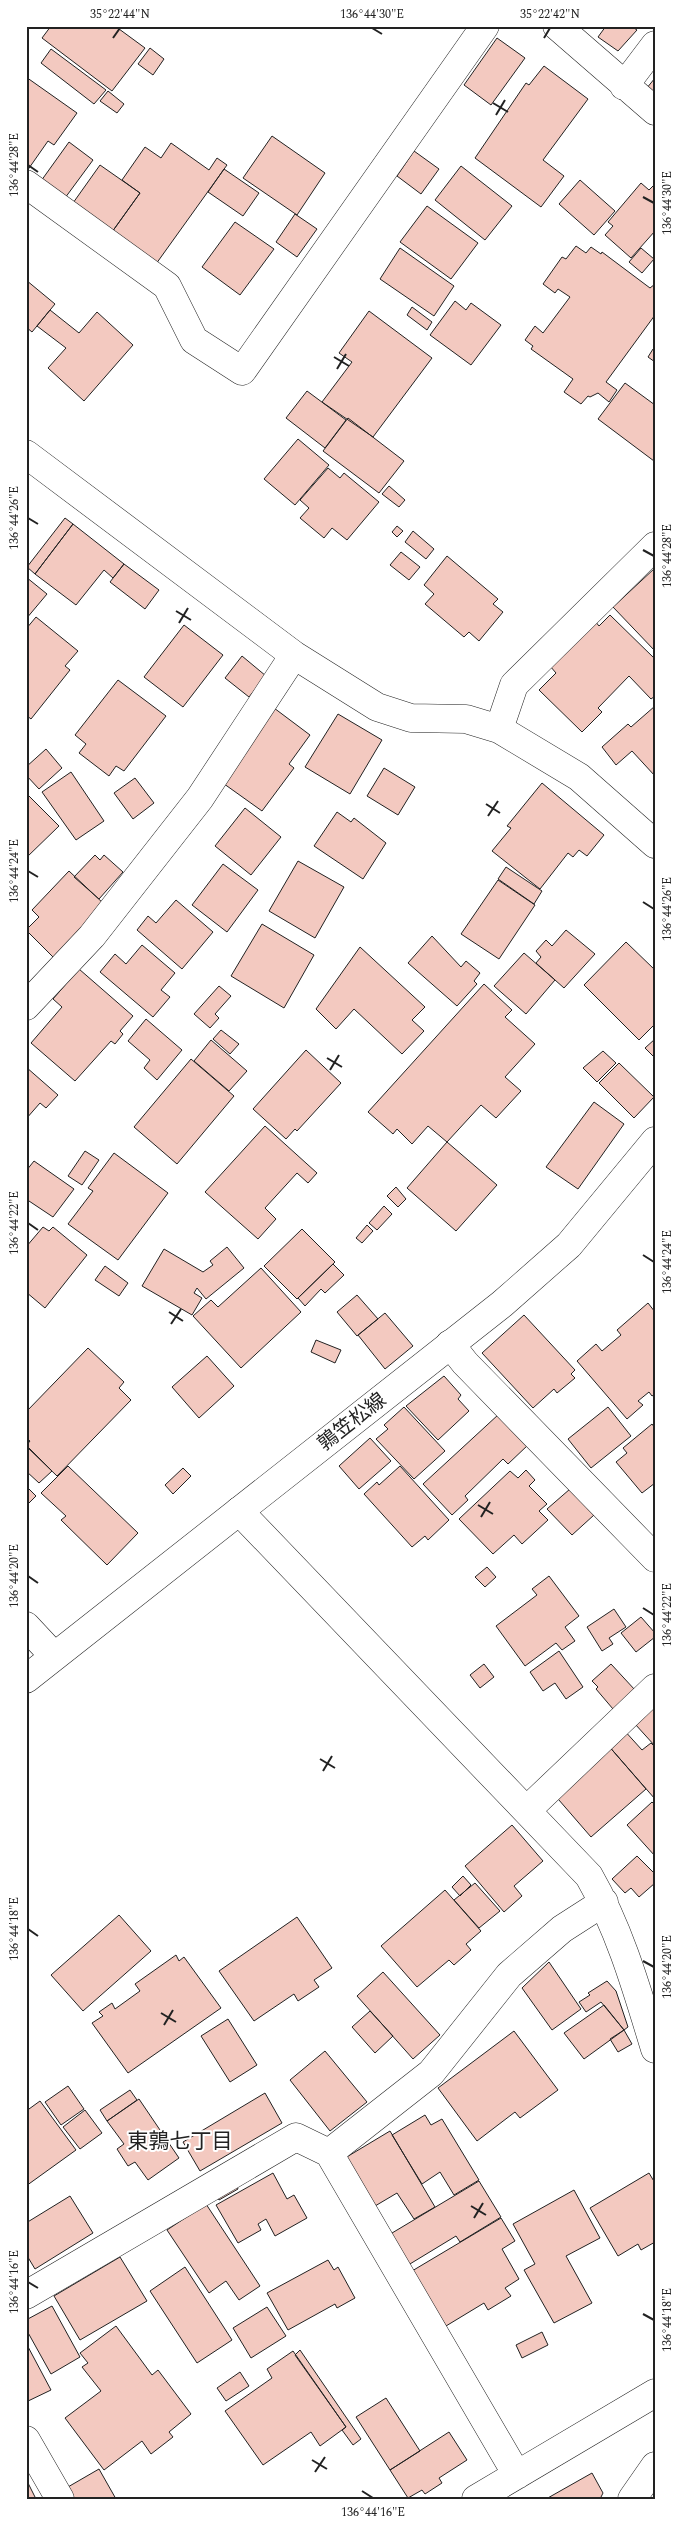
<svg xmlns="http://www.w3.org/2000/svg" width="681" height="2525" font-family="Spectral,'Noto Sans JP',serif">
	<rect width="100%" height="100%" fill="#fff"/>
	<path fill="#f3c9c0" stroke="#222" d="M51 26H115L145 48 112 91 42 38Z
		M606 26H631L637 30 618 51 598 37Z
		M497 38 525 58 491 105 464 85Z
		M150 48 164 59 153 75 138 64Z
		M51 49 106 90 94 104 41 63Z
		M544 66 588 99 543 160 564 176 541 207 475 158 526 83 529 85Z
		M26 77 77 113 54 145 48 141 27 171Z
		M655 78V104L642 94Z
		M108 91 124 104 117 113 100 101Z
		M272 136 325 173 297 215 243 178Z
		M69 142 93 160 65 198 41 181Z
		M171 143 209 170 217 158 227 165 156 264 112 232 140 193 122 180 145 147 161 158Z
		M414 151 439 169 421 194 397 176Z
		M100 165 140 193 112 232 73 203Z
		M461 166 512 206 485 240 435 200Z
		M224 169 259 193 243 216 208 192Z
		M580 180 615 211 594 235 559 204Z
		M641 183 649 190 653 186 655 187V231L631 258 605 235 613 226 608 222Z
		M427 206 478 243 451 279 400 242Z
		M295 214 317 229 297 257 276 242Z
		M235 222 274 249 240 295 202 267Z
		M576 246 586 253 591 247 601 254 602 252 650 288 655 284V315L606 382 617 390 609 402 598 393 590 397 588 396 581 404 564 392 573 379 531 349 533 346 525 340 535 326 543 333 570 297 558 289 555 293 543 284 562 257 566 259Z
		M400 248 454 286 434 316 380 279Z
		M641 248 654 259 642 273 629 262Z
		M26 280 55 304 32 332 26 327Z
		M455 301 466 310 471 303 501 325 471 365 430 335Z
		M412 307 432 322 427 330 407 315Z
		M50 310 79 333 97 312 133 345 84 401 48 368 66 348 37 326Z
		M369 311 432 358 373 437 322 402 352 362 339 353Z
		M653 349 655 351V362L648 357Z
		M625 383 655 405 654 461 598 419Z
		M307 391 346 420 325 448 286 418Z
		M348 418 404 461 379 493 323 451Z
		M298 439 329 465 295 505 264 479Z
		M328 468 340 478 344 473 379 502 347 540 332 528 324 538 300 518 309 508 300 500Z
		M389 486 405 500 399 507 382 494Z
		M65 518 73 524 35 574 27 567Z
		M73 524 124 564 113 578 104 570 76 605 35 574Z
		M397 526 403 531 397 537 392 532Z
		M413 531 434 549 426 559 405 542Z
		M401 552 420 567 409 580 390 565Z
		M447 556 498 599 493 604 503 612 479 641 469 632 464 637 425 604 434 594 424 585Z
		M124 564 159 590 145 609 110 582Z
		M655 568V651L613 607Z
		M26 577 47 594 26 619Z
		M610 615 655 659V696L651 699 629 676 598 708 602 712 582 732 539 690 556 673 550 666 595 621 599 626Z
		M36 617 78 651 65 666 70 670 31 719 26 715V629Z
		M184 625 223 655 183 707 144 677Z
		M242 656 266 676 249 697 225 678Z
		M118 680 166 716 124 771 116 766 109 776 79 753 86 744 75 735Z
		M655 706V776L632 751 616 765 602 747 628 724 631 727Z
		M274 708 310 735 289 764 294 768 262 811 220 781Z
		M338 714 382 740 350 794 305 767Z
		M46 749 62 768 39 789 26 775V767Z
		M384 768 415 787 398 815 367 796Z
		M71 772 104 821 76 840 42 792Z
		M135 778 154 803 133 819 114 793Z
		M542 783 604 835 587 856 579 850 573 857 568 853 540 889 492 851 511 828 507 826Z
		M26 793 59 826 26 858Z
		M245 808 281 837 251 875 215 846Z
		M337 812 351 822 354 818 386 843 363 879 314 846Z
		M95 855 100 860 104 855 123 872 99 899 74 877Z
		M298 861 344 887 315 938 269 911Z
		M223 864 258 890 227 932 192 905Z
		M506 867 542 891 534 904 498 879Z
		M69 871 104 904 55 959 26 930 39 917 32 910Z
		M498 880 535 905 499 959 461 934Z
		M176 900 213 932 182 969 137 930 148 916 156 923Z
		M262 924 314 955 284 1008 231 976Z
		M566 930 595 954 564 988 536 963 541 957 536 951 546 940 552 946Z
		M432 936 461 967 466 961 480 973 474 981 477 984 457 1006 408 963Z
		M626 942 655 970V1024L639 1040 584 985Z
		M142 945 175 973 161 990 170 997 153 1017 100 972 115 954 126 964Z
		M360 947 425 1007 412 1020 424 1031 402 1054 354 1009 336 1029 316 1009Z
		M524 953 555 980 526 1014 494 986Z
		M79 969 133 1016 120 1031 123 1034 115 1044 111 1041 75 1081 31 1043 62 1007 53 999Z
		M484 984 512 1010 505 1017 535 1044 505 1077 521 1091 496 1118 481 1105 447 1142 428 1126 412 1144 397 1129 393 1134 368 1112Z
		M219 986 231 996 215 1014 219 1018 210 1028 194 1014Z
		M146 1019 182 1050 157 1080 144 1068 150 1060 128 1041Z
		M221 1030 239 1044 230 1054 213 1039Z
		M655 1039V1058L645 1048Z
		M211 1040 247 1071 229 1091 194 1061Z
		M306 1050 341 1083 297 1131 295 1129 286 1139 253 1109Z
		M603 1051 616 1063 597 1082 583 1068Z
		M191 1059 234 1096 177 1164 134 1127Z
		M619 1063 654 1097 634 1118 599 1083Z
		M26 1067 58 1095 46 1108 40 1103 26 1119Z
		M594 1102 624 1124 578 1189 546 1167Z
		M265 1126 317 1173 308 1183 297 1173 265 1208 276 1219 258 1239 205 1192Z
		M447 1142 497 1185 456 1231 407 1188Z
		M85 1151 99 1160 82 1185 68 1176Z
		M114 1153 168 1193 118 1260 68 1224 93 1191 88 1188Z
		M34 1161 74 1189 53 1217 26 1199V1171Z
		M396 1187 406 1199 398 1207 387 1196Z
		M384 1206 392 1214 377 1230 369 1223Z
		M367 1225 373 1231 362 1243 356 1238Z
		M43 1227 49 1231 53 1227 87 1255 45 1308 26 1292V1247Z
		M302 1229 335 1262 297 1299 264 1266Z
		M227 1247 244 1268 206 1299 197 1288 194 1293 202 1298 192 1315 142 1286 164 1249 203 1272 213 1265 210 1261Z
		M333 1264 344 1275 325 1293 321 1289 305 1306 298 1298Z
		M105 1266 128 1283 119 1296 95 1280Z
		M261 1268 301 1312 241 1368 193 1316 211 1300 218 1307Z
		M357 1295 378 1319 357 1336 337 1312Z
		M648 1303 655 1312V1394L652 1396 649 1392 638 1401 643 1405 627 1419 577 1361 596 1344 602 1351 621 1335 617 1330Z
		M385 1313 413 1346 385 1369 358 1335Z
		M524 1315 575 1370 571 1374 575 1378 557 1393 554 1389 533 1408 482 1353Z
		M316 1340 341 1350 335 1363 311 1352Z
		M88 1348 124 1382 119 1388 131 1400 57 1476 26 1446 30 1441 26 1438V1412Z
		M207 1356 234 1386 199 1418 172 1387Z
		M444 1376 461 1395 458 1399 469 1411 438 1440 406 1406Z
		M404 1407 445 1451 414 1479 376 1439 388 1429 384 1425Z
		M608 1407 631 1436 591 1468 568 1439Z
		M499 1414 528 1445 508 1464 503 1459 465 1496 468 1500 452 1515 423 1484Z
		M652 1424 655 1428V1483L642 1493 616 1462 627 1453 623 1448Z
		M370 1438 391 1461 359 1489 339 1466Z
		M28 1447 52 1471 39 1483 26 1471Z
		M68 1466 138 1533 107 1565 61 1520 66 1516 41 1493Z
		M400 1466 449 1520 428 1540 425 1536 412 1547 364 1494 377 1482 379 1485Z
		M183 1468 191 1476 173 1494 165 1485Z
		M526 1470 535 1480 529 1486 547 1504 539 1511 548 1520 522 1544 514 1535 493 1554 459 1519 510 1471 518 1478Z
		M26 1486 36 1496 26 1506Z
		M570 1489 594 1515 572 1535 547 1509Z
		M487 1567 496 1577 485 1587 475 1577Z
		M549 1576 579 1616 565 1627 575 1641 562 1650 556 1643 525 1666 496 1626 537 1595 532 1589Z
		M614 1609 626 1627 609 1638 613 1644 602 1651 587 1627Z
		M641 1617 655 1633V1637L636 1652 621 1633Z
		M559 1651 583 1687 566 1699 555 1683 543 1691 530 1672Z
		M484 1664 494 1677 480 1688 470 1675Z
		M611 1664 635 1690 613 1709 596 1689 598 1687 592 1681Z
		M655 1707V1746L635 1724Z
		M623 1729 642 1750 651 1743 655 1747V1799L607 1744Z
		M607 1744 646 1789 591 1837 552 1792Z
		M652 1802 655 1805V1856L627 1825Z
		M512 1825 543 1861 514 1886 522 1896 504 1912 465 1866Z
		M637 1856 655 1874V1883L639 1897 631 1888 625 1893 612 1879Z
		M463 1876 471 1885 460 1896 452 1887Z
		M475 1883 500 1911 479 1928 454 1900Z
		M445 1890 481 1931 466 1944 471 1950 454 1965 449 1960 417 1987 381 1946Z
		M119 1915 151 1951 83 2011 51 1975Z
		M297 1917 332 1968 314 1980 319 1987 298 2001 294 1994 254 2021 219 1971Z
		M176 1955 179 1961 184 1957 221 2008 128 2073 92 2023 103 2016 99 2012 112 2003 115 2009 140 1991 135 1984Z
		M549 1962 581 2009 552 2030 522 1988Z
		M383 1972 440 2035 413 2059 357 1996Z
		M607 1981 616 1991 628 2027 624 2030 601 2002 586 2012 579 2002 590 1995 588 1993Z
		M604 2005 624 2030 584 2059 564 2033Z
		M370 2011 393 2036 375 2053 352 2027Z
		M228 2019 257 2065 230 2082 201 2036Z
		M624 2030 632 2044 618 2052 610 2039Z
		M514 2031 558 2090 520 2118 515 2112 477 2141 438 2088Z
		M325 2051 367 2102 330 2131 290 2080Z
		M68 2086 84 2109 61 2125 45 2102Z
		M130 2090 137 2100 107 2121 100 2110Z
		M265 2093 282 2123 200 2171 183 2142Z
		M139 2099 179 2158 148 2180 135 2162 128 2166 117 2149 124 2144 107 2121Z
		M40 2101 76 2150 26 2186V2104L29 2109Z
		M85 2110 102 2133 80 2149 63 2127Z
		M425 2115 431 2125 442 2119 479 2180 454 2195 440 2172 422 2184 392 2135Z
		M390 2131 435 2207 414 2219 397 2193 370 2209 340 2161Z
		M273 2173 287 2199 294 2195 307 2218 275 2236 266 2219 258 2224 261 2230 238 2243 216 2205Z
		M649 2173 655 2183V2242L641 2250 638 2244 618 2256 590 2208Z
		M235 2181 238 2189 219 2200 215 2193Z
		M479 2181 501 2217 460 2242 456 2236 400 2270 382 2239Z
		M574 2190 600 2238 566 2256 592 2303 554 2323 524 2270 535 2264 513 2224Z
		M70 2196 93 2233 35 2269 26 2254V2223Z
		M206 2204 260 2286 239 2300 226 2281 209 2293 167 2230Z
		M501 2218 515 2241 502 2249 519 2279 505 2288 511 2296 488 2310 484 2303 446 2326 412 2271Z
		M120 2257 147 2301 80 2340 54 2296Z
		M328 2260 334 2270 338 2267 355 2298 337 2308 335 2304 288 2330 267 2293Z
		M185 2267 232 2340 197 2363 150 2291Z
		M52 2306 80 2357 51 2374 26 2329V2320Z
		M267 2307 286 2336 251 2358 233 2328Z
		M116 2326 152 2375 158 2370 191 2414 169 2432 173 2437 151 2454 142 2441 104 2470 65 2418 101 2391 82 2367 88 2363 80 2353Z
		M542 2332 548 2345 522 2358 516 2345Z
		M26 2343 51 2390 26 2402Z
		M300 2350 361 2439 353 2445 342 2430 346 2427 295 2355Z
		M293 2351 346 2427 320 2446 311 2432 263 2465 225 2411 272 2378 267 2369Z
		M240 2372 249 2386 226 2401 217 2388Z
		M386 2398 420 2451 390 2470 356 2417Z
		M449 2432 467 2460 439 2478 442 2483 425 2494 422 2490 408 2498 390 2470Z
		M99 2469 116 2499H65L61 2491Z
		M592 2473 603 2493 600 2499H546Z
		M26 2479 36 2499H26Z"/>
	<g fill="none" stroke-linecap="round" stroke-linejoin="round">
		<defs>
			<path id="minor" d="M557 26 655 111
				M624 86 655 45
				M26 184 167 286 194 340 242 371 485 26
				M26 454 294 655 377 707 411 718 466 719 499 729 579 777 655 844
				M499 729 514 685 655 546
				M26 1006 92 936 200 798 294 655
				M450 1344 465 1363 655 1558
				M239 1511 589 1876C620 1930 637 1990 655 2049
				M26 1626 54 1656
				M527 1810 655 1688
				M329 2153 431 2073 509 1975 562 1929 604 1902
				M26 2295 296 2137 329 2153 517 2475
				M26 2440 60 2499
				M476 2499 655 2393
				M632 2499 655 2466"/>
			<path id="major" d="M26 1679 502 1304 569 1245 655 1141"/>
		</defs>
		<use href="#minor" stroke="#222" stroke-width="29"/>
		<use href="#major" stroke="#222" stroke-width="29"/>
		<use href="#minor" stroke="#fff" stroke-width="28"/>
		<use href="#major" stroke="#fff" stroke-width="28"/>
	</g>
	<path fill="none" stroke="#222" stroke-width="2" d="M372 28 382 34M113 38 120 28M544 38 550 28M493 103 508 112M496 115 505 100M28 165 38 172M643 197 654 203M334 357 349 366M337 369 346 354M28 518 38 524M643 550 654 556M176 611 191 620M179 623 188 608M486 804 500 813M488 816 498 801M28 871 38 877M643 902 654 909M327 1058 342 1067M330 1070 339 1055M28 1223 38 1230M643 1255 654 1262M169 1312 183 1321M171 1324 181 1309M478 1505 493 1514M481 1517 490 1502M28 1576 38 1583M643 1608 654 1615M320 1759 335 1768M323 1771 332 1756M28 1929 38 1936M643 1961 654 1967M161 2013 176 2022M164 2025 173 2010M471 2206 486 2215M474 2218 483 2203M28 2282 38 2288M643 2314 654 2320M312 2460 327 2469M315 2472 325 2457M362 2491 373 2498"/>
	<g text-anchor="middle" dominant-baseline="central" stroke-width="4" stroke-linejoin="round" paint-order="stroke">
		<g font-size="20" fill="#222" stroke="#fff">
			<text transform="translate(352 1422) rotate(-38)">鶉笠松線</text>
		</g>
		<g font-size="21" fill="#222" stroke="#fff">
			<text x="180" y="2142">東鶉七丁目</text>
		</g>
	</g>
	<rect width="681" height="2525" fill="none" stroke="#ffffff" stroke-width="55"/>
	<rect x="28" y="28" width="626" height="2470" fill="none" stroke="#222" stroke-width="2"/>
	<g font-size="12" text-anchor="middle" fill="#222">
		<text x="120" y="18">35°22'44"N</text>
		<text x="372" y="18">136°44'30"E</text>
		<text x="550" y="18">35°22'42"N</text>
		<text transform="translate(14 165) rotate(-90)" y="4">136°44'28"E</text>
		<text transform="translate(667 203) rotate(-90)" y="4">136°44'30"E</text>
		<text transform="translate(14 518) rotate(-90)" y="4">136°44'26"E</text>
		<text transform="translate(667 556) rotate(-90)" y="4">136°44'28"E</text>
		<text transform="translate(14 871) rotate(-90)" y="4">136°44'24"E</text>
		<text transform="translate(667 909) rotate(-90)" y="4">136°44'26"E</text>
		<text transform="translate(14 1223) rotate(-90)" y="4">136°44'22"E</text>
		<text transform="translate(667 1262) rotate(-90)" y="4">136°44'24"E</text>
		<text transform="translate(14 1576) rotate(-90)" y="4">136°44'20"E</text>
		<text transform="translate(667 1615) rotate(-90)" y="4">136°44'22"E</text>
		<text transform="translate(14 1929) rotate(-90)" y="4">136°44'18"E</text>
		<text transform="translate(667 1967) rotate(-90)" y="4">136°44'20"E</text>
		<text transform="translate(14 2282) rotate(-90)" y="4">136°44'16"E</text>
		<text transform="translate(667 2320) rotate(-90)" y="4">136°44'18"E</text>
		<text x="373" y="2516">136°44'16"E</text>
	</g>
</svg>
